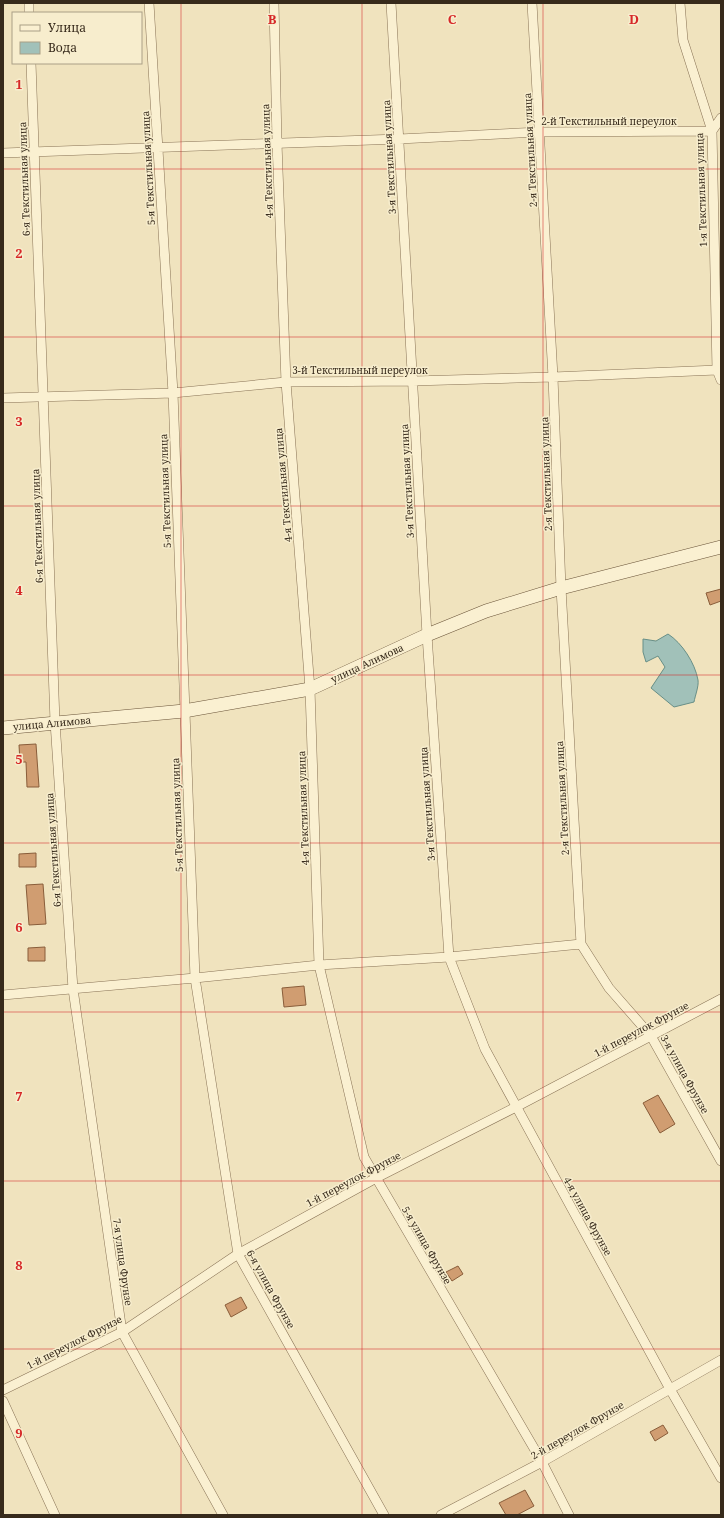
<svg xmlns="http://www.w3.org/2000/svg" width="724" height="1518" font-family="'Noto Serif',serif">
	<rect width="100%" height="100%" fill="#f0e3be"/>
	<path fill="#a1c1b9" stroke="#688f87" d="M668 634C682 643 695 663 698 680 699 686 695 696 694 702L674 707 651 688 665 667 658 656 646 662 643 652V639L656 641Z"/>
	<path fill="#d09d71" stroke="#895d3a" d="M721 589V601L710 605 706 593Z
		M36 744 39 787H27L26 762H20L19 745Z
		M36 853V867H19V854Z
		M43 884 46 924 29 925 26 885Z
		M45 947V961H28V948Z
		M304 986 306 1005 284 1007 282 988Z
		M658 1095 675 1124 660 1133 643 1103Z
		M458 1266 463 1274 452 1281 446 1272Z
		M241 1297 247 1308 231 1317 225 1305Z
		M663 1425 668 1433 655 1441 650 1432Z
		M525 1490 534 1506 517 1515H506L499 1503Z"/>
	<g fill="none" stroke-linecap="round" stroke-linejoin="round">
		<defs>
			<path id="street" d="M29 3V13
				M149 3 173 393 195 978 238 1254 384 1515
				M274 3 277 143 286 382 310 689 319 965 364 1157 542 1462 569 1515
				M391 3 427 635 449 957 485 1049 670 1389 721 1478
				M532 3 553 377 561 588 581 944 609 988 651 1036 721 1161
				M680 3 683 40 712 131 717 370 721 380
				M31 63 55 722 73 989 122 1332 223 1515
				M3 153 399 139 540 132 712 131 721 118
				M3 398 173 393 286 382 413 381 553 377 717 370
				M3 995 195 978 319 965 449 957 581 944
				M3 1390 122 1332 238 1254 376 1178 516 1107 721 999
				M3 1401 55 1515
				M441 1515 542 1462 721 1360"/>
			<path id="secondary" d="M3 728 184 711 310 689 427 635 486 611 561 588 721 547"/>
		</defs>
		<use href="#street" stroke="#897356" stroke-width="10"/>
		<use href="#secondary" stroke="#6a5439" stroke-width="14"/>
		<use href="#street" stroke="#faf0d1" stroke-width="9"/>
		<use href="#secondary" stroke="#faf0d1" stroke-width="13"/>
	</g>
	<path fill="none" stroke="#d62828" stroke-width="1" stroke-opacity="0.55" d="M181 3V1515M362 3V1515M543 3V1515M3 169H721M3 337H721M3 506H721M3 675H721M3 843H721M3 1012H721M3 1181H721M3 1349H721"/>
	<g text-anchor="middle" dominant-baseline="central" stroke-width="3" stroke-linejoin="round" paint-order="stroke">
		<g font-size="10" fill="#372a1b" stroke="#f7edcd">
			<text x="609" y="121">2-й Текстильный переулок</text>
			<text transform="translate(530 150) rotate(-93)">2-я Текстильная улица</text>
			<text transform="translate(389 157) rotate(-93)">3-я Текстильная улица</text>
			<text transform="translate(267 161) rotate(-92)">4-я Текстильная улица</text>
			<text transform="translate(148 168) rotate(-93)">5-я Текстильная улица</text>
			<text transform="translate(24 179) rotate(-92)">6-я Текстильная улица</text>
			<text transform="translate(701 190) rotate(-92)">1-я Текстильная улица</text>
			<text x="360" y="370">3-й Текстильный переулок</text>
			<text transform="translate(546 474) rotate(-92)">2-я Текстильная улица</text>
			<text transform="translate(407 481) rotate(-93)">3-я Текстильная улица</text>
			<text transform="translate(283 485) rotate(-95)">4-я Текстильная улица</text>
			<text transform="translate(165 491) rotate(-92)">5-я Текстильная улица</text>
			<text transform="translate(37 526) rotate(-92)">6-я Текстильная улица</text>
			<text transform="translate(367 663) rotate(-25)">улица Алимова</text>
			<text transform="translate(52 723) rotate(-5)">улица Алимова</text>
			<text transform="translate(562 798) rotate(-93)">2-я Текстильная улица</text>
			<text transform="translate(427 804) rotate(-94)">3-я Текстильная улица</text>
			<text transform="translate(303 808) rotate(-92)">4-я Текстильная улица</text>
			<text transform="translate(177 815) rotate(-92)">5-я Текстильная улица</text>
			<text transform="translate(53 850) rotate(-94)">6-я Текстильная улица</text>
			<text transform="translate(641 1029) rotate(-28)">1-й переулок Фрунзе</text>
			<text transform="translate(685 1074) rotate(61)">3-я улица Фрунзе</text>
			<text transform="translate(353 1179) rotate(-28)">1-й переулок Фрунзе</text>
			<text transform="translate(588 1216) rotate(61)">4-я улица Фрунзе</text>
			<text transform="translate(427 1245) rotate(60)">5-я улица Фрунзе</text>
			<text transform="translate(123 1262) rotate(82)">7-я улица Фрунзе</text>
			<text transform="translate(271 1289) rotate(61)">6-я улица Фрунзе</text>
			<text transform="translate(74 1342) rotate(-27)">1-й переулок Фрунзе</text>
			<text transform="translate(577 1430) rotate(-30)">2-й переулок Фрунзе</text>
		</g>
	</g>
	<g font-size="13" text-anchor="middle" font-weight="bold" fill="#d62828" stroke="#f7edcd" stroke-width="3" stroke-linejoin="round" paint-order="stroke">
		<text x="272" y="24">B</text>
		<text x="452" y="24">C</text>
		<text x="634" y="24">D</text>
		<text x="19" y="89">1</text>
		<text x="19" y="258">2</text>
		<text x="19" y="426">3</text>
		<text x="19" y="595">4</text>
		<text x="19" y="764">5</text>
		<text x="19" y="932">6</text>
		<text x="19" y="1101">7</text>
		<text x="19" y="1270">8</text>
		<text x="19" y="1438">9</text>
	</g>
	<rect width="724" height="1518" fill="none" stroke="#372a1b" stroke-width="8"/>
	<rect x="12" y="12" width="130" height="52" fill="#f7edcd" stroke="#aa9f86"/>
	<rect x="20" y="25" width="20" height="6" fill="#faf0d1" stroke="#aa9f86"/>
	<text x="48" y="32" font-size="12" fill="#372a1b">Улица</text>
	<rect x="20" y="42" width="20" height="12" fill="#a1c1b9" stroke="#aa9f86"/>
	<text x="48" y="52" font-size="12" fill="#372a1b">Вода</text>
</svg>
